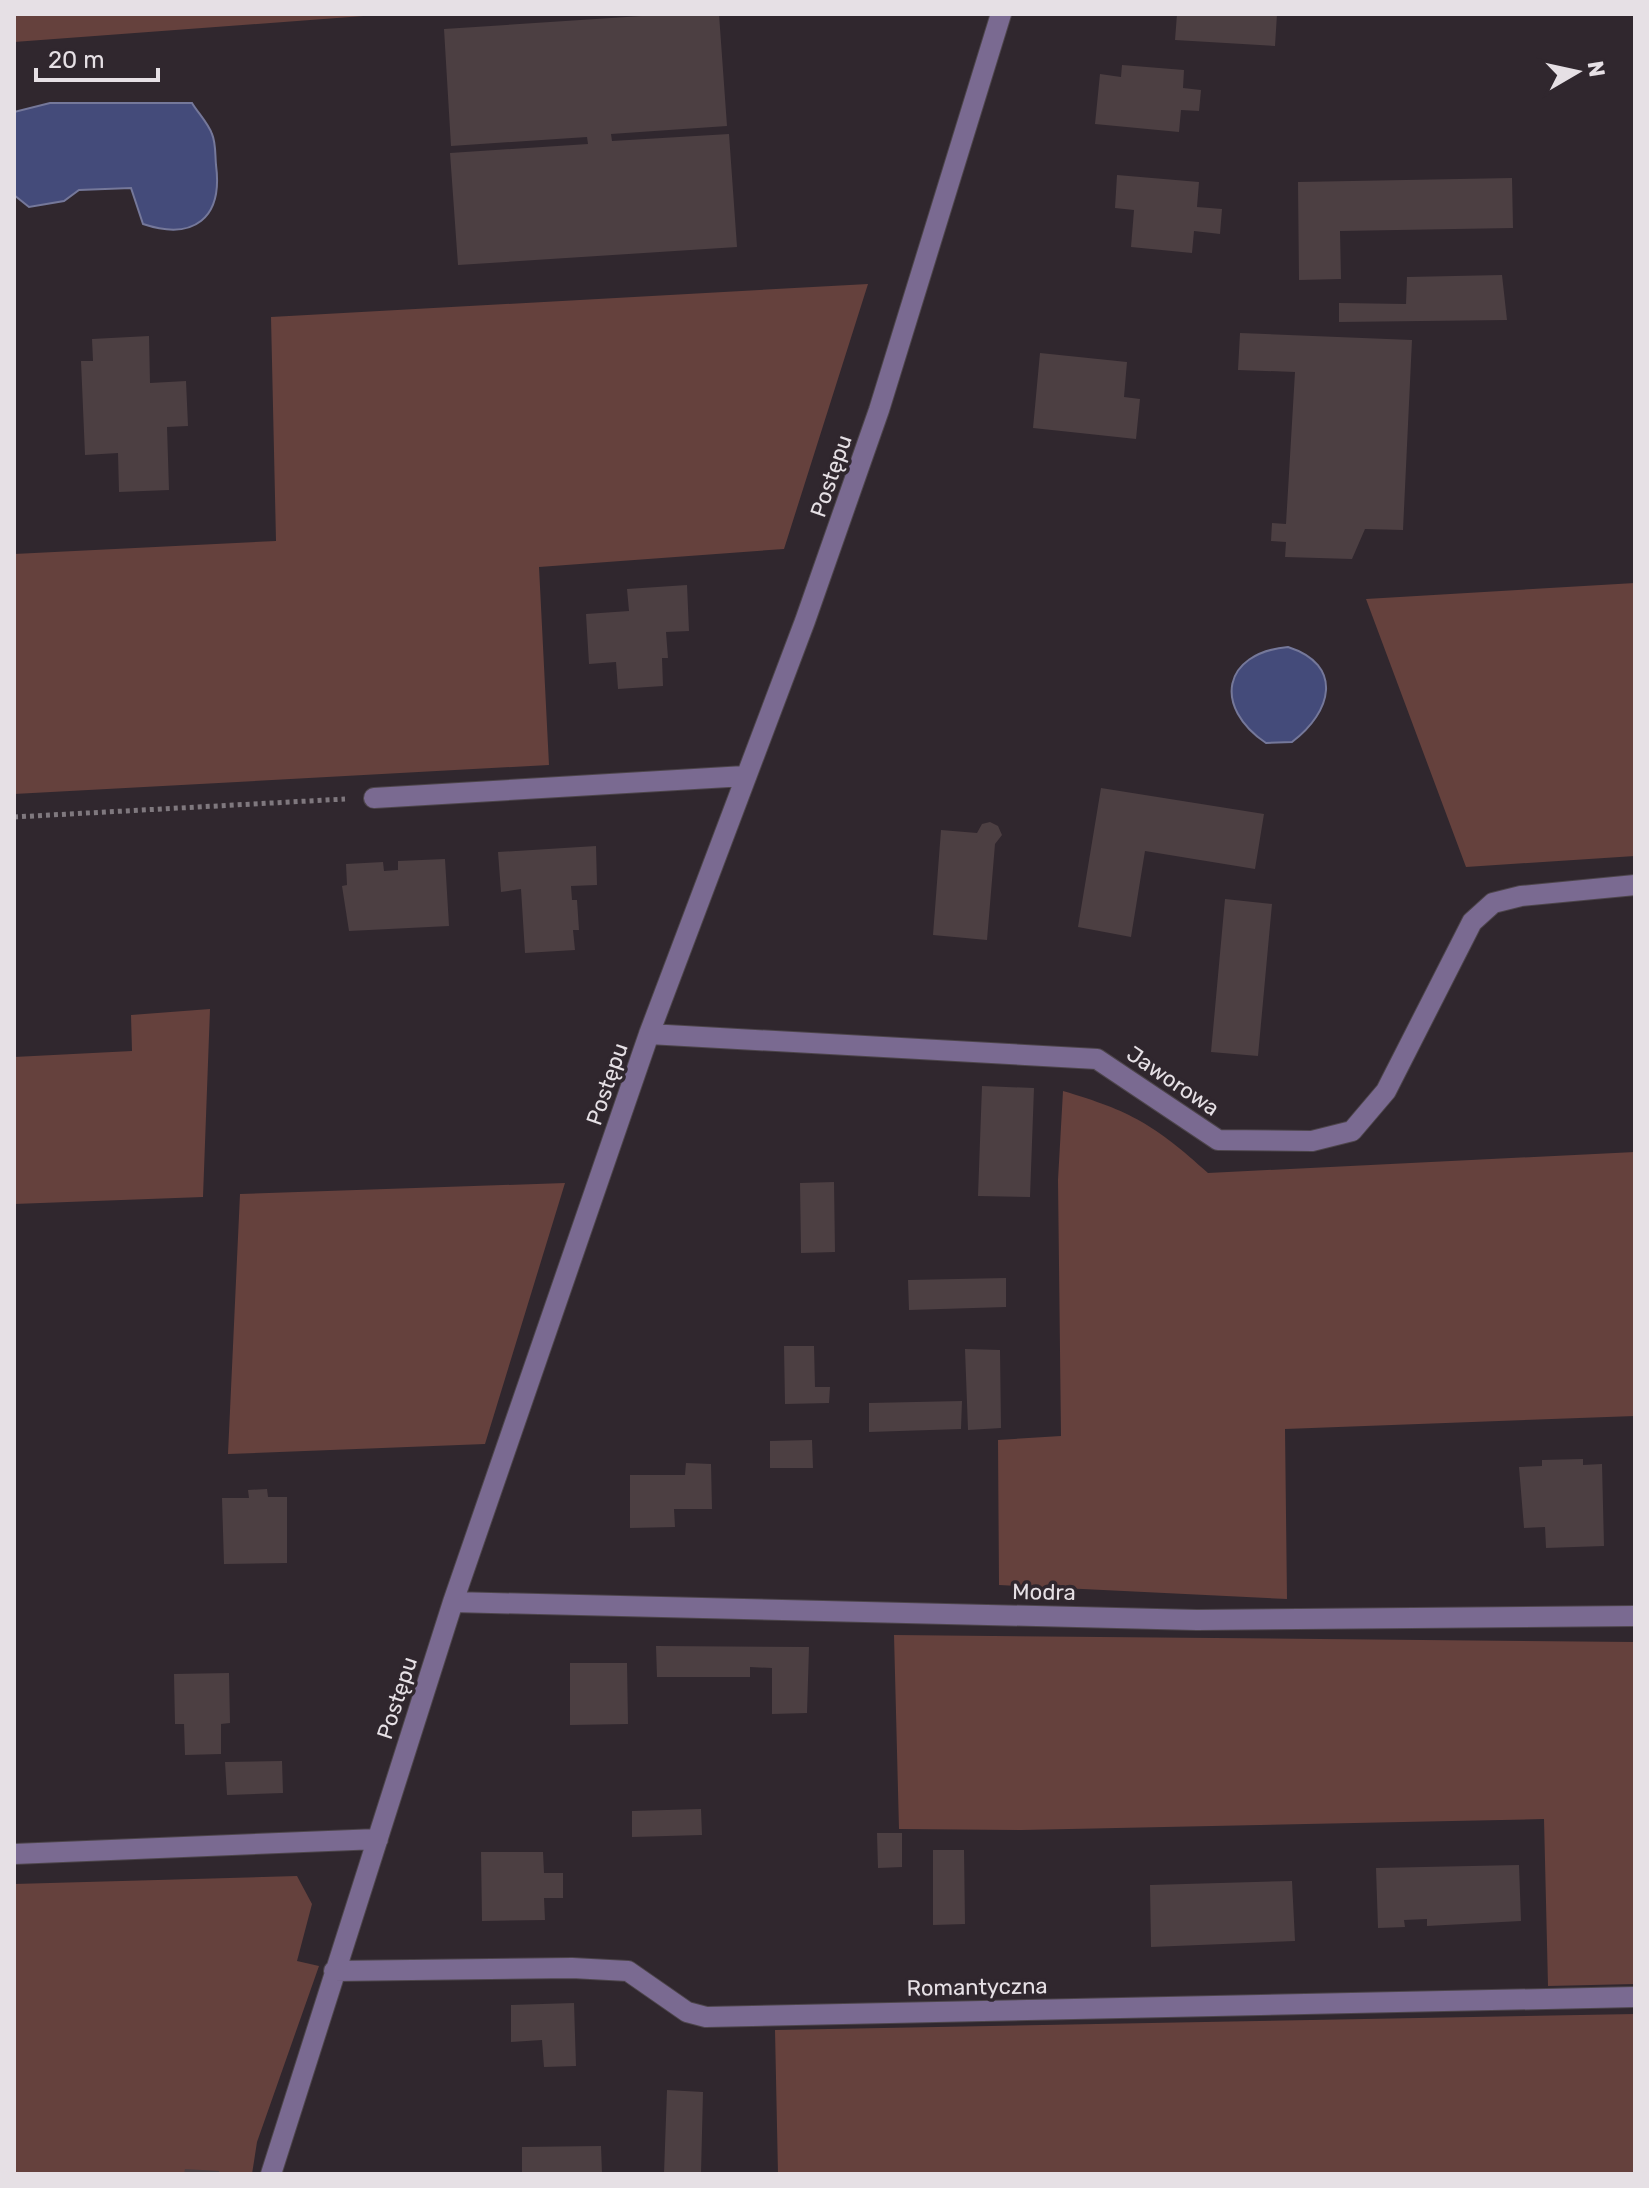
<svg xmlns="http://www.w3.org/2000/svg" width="1649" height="2188" font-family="Rubik,sans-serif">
	<rect width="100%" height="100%" fill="#30272e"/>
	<path fill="#65413d" d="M14 14H390L14 42Z
		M868 284 784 549 539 567 549 765 14 794V554L276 541 271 317Z
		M1635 583V856L1466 867 1366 599Z
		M210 1009 203 1197 14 1204V1057L132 1051 131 1015Z
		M1063 1091C1131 1111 1155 1125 1208 1173L1635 1152V1416L1285 1429 1287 1599 999 1585 998 1440 1061 1436 1058 1180Z
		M565 1183 485 1444 228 1454 240 1194Z
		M894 1635 1635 1642V1984L1548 1986 1544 1819 1022 1830 899 1829Z
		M297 1876 312 1904 297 1961 319 1966 257 2142 252 2174H14V1884Z
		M1635 2014V2174H778L775 2030Z"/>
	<path fill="#444b7a" stroke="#75789a" stroke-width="2" d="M50 103H192C198 113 208 123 212 134 216 143 215 155 216 165 223 218 194 241 143 224L131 188 79 190 64 201 29 207 14 195V112Z
		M1288 647C1344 665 1332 712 1292 742L1266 743C1213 707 1222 653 1288 647Z"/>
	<path fill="#4c3f42" d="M672 14H719L727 126 611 134 612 141 729 134 737 247 458 265 450 153 588 144 587 137 451 146 444 29Z
		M1177 14H1277L1275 46 1175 40Z
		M1122 65 1184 70 1183 88 1201 90 1199 111 1181 110 1179 132 1095 124 1100 74 1121 77Z
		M1117 175 1199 182 1197 207 1222 209 1220 234 1194 231 1192 253 1131 247 1134 210 1115 208Z
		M1512 178 1513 228 1340 231 1341 279 1299 280 1298 182Z
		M1502 275 1507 320 1339 322V303L1406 304 1407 277Z
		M1240 333 1412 340 1403 530 1365 529 1352 559 1285 557 1286 542 1271 541 1272 523 1286 524 1295 372 1238 370Z
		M149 336 150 383 186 381 188 426 167 427 169 490 119 492 118 453 85 455 81 361H93L92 339Z
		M1040 353 1127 362 1124 397 1140 399 1136 439 1033 428Z
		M687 585 689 631 666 632 668 658H662L663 686 618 689 616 662 589 664 586 614 629 611 627 589Z
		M1101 788 1264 814 1255 869 1145 851 1131 937 1078 927Z
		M990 822 998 826 1002 835 995 844 987 940 933 935 941 830 977 833 982 824Z
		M596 846 597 885 571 886 572 900H577L579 930H573L575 950 525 953 521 889 501 892 498 852Z
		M445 859 449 926 349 931 342 886 347 885 346 864 383 862 384 871 398 870V861Z
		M1225 899 1272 904 1258 1056 1211 1052Z
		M982 1086 1034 1088 1030 1197 978 1196Z
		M834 1182 835 1252 801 1253 800 1183Z
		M1006 1278V1307L909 1310 908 1280Z
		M784 1346H814L815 1387H830L829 1403 785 1404Z
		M965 1349 1000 1350 1001 1428 968 1430Z
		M962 1401 961 1429 869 1432V1403Z
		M812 1440 813 1468H770V1441Z
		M1583 1459V1465L1602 1464 1604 1546 1546 1548 1545 1527 1524 1528 1519 1467 1542 1466V1460Z
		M686 1463 711 1464 712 1509H674L675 1527 630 1528V1475H685Z
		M267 1489 268 1497H287V1563L224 1564 222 1498H249L248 1490Z
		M656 1646 809 1647 807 1713 772 1714V1668L750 1667V1677H657Z
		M570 1663H627L628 1724 570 1725Z
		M229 1673 230 1723 221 1724V1754L185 1755 184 1724H175L174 1674Z
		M282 1761 283 1793 227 1795 225 1762Z
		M701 1809 702 1835 632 1837V1811Z
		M877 1833H902V1867L878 1868Z
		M933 1850H964L965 1924 933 1925Z
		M481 1852H543L544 1873H563V1898H544L545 1920 482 1921Z
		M1519 1865 1521 1921 1427 1926V1919L1404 1920 1405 1927 1378 1928 1376 1868Z
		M1292 1881 1295 1941 1151 1947 1150 1885Z
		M574 2003 576 2066 544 2067 542 2040 511 2042V2005Z
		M667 2090 703 2092 701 2174H664Z
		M601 2146 602 2174H522V2147Z
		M185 2169 219 2171V2174H184Z"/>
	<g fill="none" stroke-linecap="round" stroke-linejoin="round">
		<defs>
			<path id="minor" d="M374 798 745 776
				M649 1034 1097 1059 1218 1140 1312 1141 1352 1131 1386 1091 1472 922 1493 903 1521 896 1635 885
				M453 1602 1197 1620 1635 1616
				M14 1854 378 1839
				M334 1971 572 1968 628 1971 687 2012 706 2017 1635 1997
				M271 2174 453 1602 649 1034 805 621 879 410 1001 14"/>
		</defs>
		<use href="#minor" stroke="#4d454b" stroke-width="22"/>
		<path stroke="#7f787e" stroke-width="5" stroke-dasharray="4 4" stroke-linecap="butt" d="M14 817 345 799"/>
		<use href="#minor" stroke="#7a6a91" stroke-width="20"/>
	</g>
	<g text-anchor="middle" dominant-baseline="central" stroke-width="7" stroke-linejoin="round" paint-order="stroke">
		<g font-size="22" fill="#e6e0e5" stroke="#30272e">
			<text transform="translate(831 476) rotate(-71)">Postępu</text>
			<text transform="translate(1173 1081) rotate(34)">Jaworowa</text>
			<text transform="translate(607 1084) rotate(-71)">Postępu</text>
			<text transform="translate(1044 1592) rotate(1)">Modra</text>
			<text transform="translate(397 1698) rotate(-72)">Postępu</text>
			<text transform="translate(977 1987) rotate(-1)">Romantyczna</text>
		</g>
	</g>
	<rect width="1649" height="2188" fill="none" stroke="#e6e0e5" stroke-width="32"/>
	<g transform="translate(1577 72) rotate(81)" stroke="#30272e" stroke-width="6" paint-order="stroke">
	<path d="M0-6L14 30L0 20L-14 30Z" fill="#e6e0e5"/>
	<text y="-12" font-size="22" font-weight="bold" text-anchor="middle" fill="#e6e0e5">N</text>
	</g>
	<path d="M36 68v12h122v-12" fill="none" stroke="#e6e0e5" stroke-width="4"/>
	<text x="48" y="68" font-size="24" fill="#e6e0e5" stroke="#30272e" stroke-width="6" paint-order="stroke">20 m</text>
</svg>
